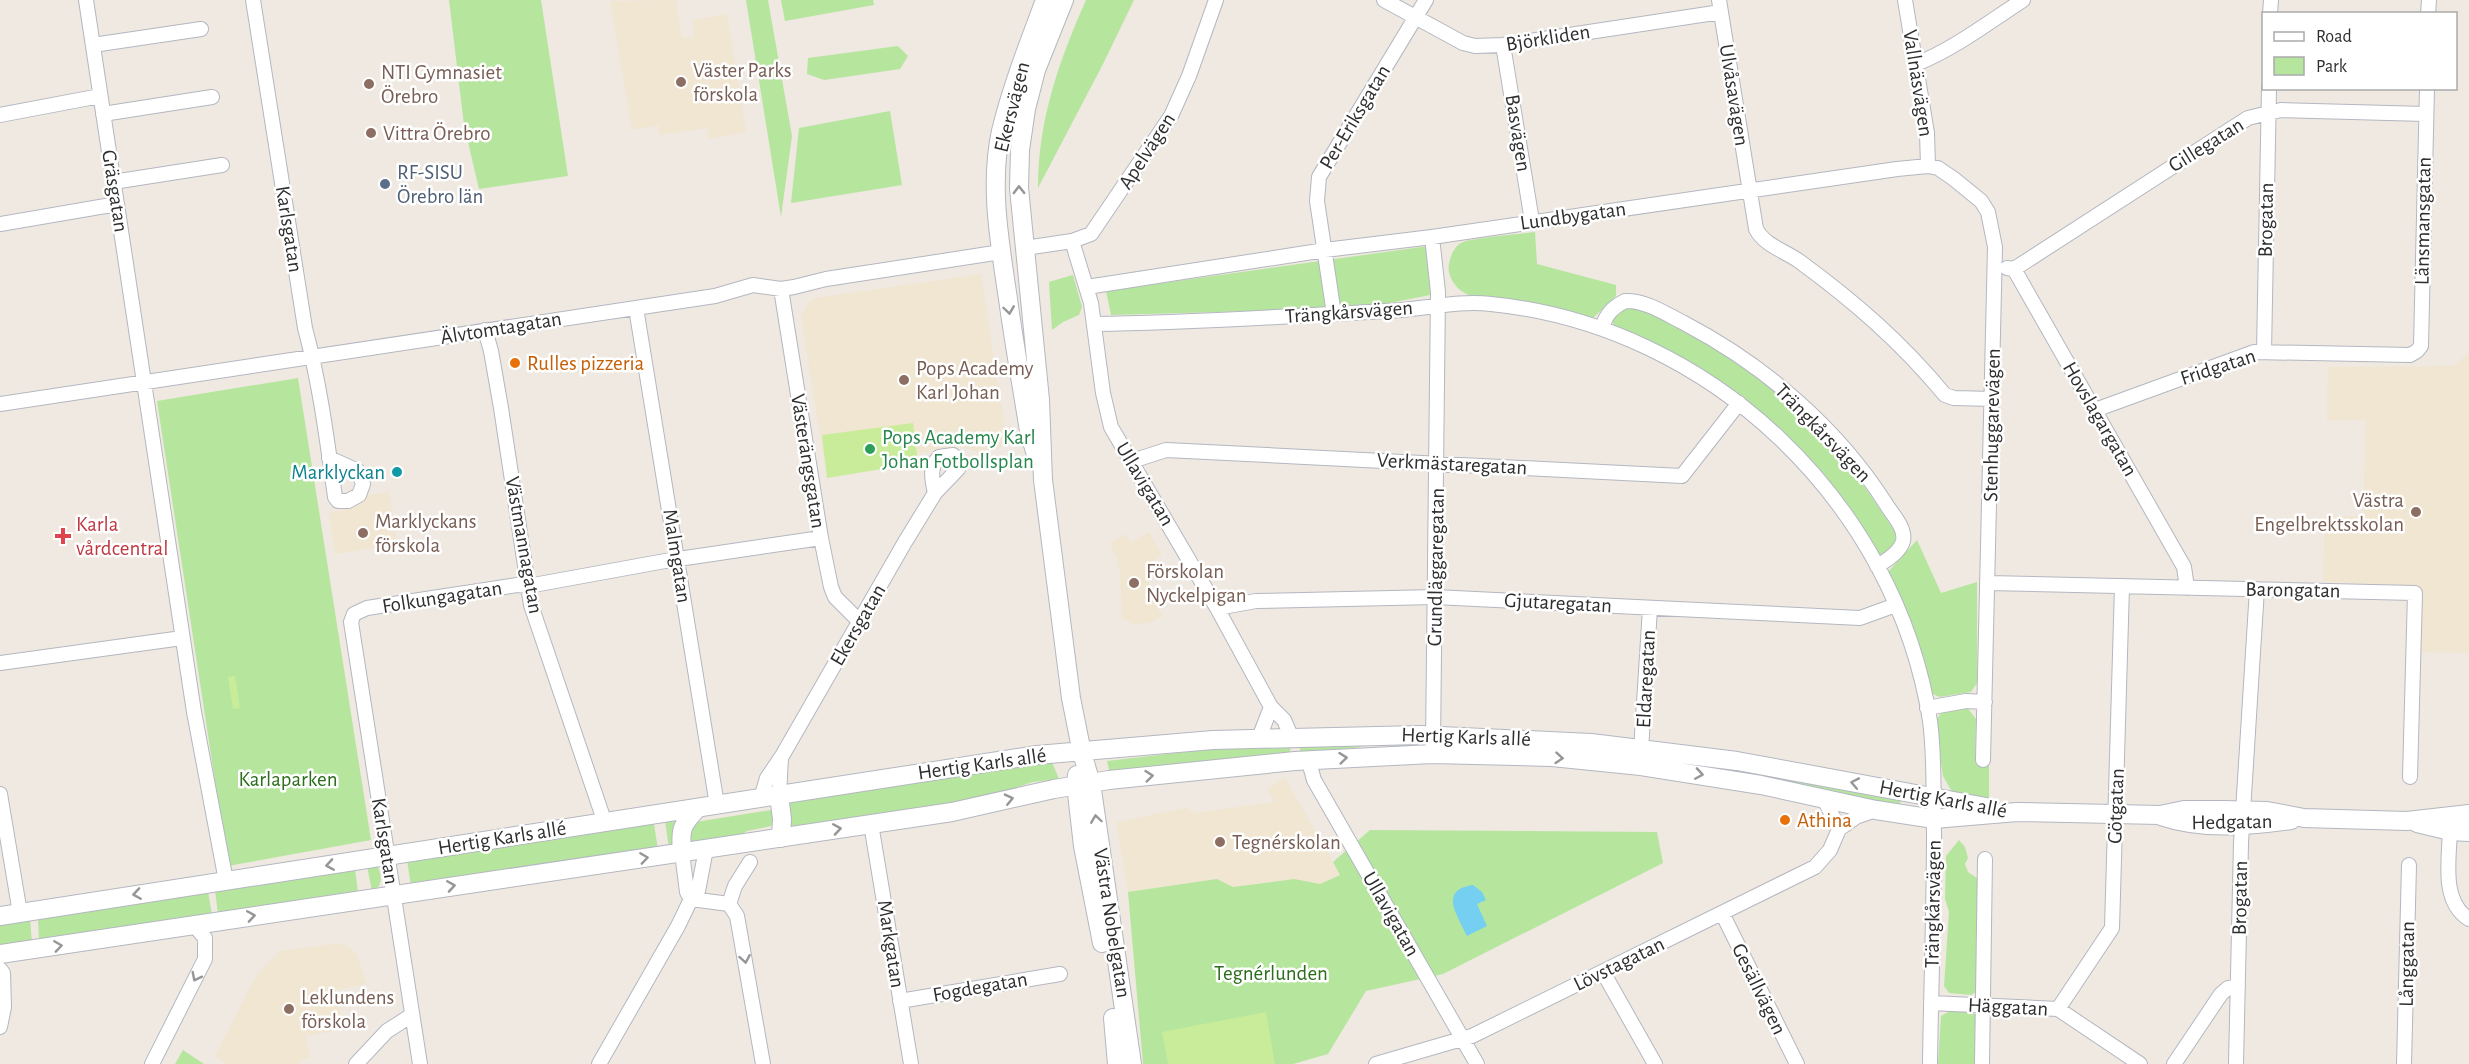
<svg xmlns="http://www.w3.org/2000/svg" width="2469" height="1064" font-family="'Alegreya Sans',sans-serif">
	<rect width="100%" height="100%" fill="#efe9e1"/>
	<path fill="#f0e6d1" d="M676 0 682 38 694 36 692 20 727 14 746 132 709 139 707 128 660 135 658 125 632 130 610 1Z
		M981 274 1007 442 1000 448 976 452 960 446 917 454 918 463 827 478 801 317 808 303 816 298Z
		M2467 354H2469V653L2421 652 2420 588 2323 581 2325 516H2363L2366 420H2327L2328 367 2454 366Z
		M389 492 397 545 335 554 329 513 360 505 368 495Z
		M1149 532 1162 555 1144 566 1149 576V589L1163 616 1148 623 1133 624 1122 618 1120 574 1117 558 1110 543 1125 534 1131 542Z
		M1285 778 1340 875 1320 884 1294 879 1233 887 1217 880 1128 892 1116 822 1186 808 1195 813 1274 802 1267 789Z
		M339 943 348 946 356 953 367 984 336 990 344 1029 306 1036 310 1058 303 1059 298 1064H227L215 1056 257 974 280 951Z"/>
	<path fill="#b6e59e" d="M449 0H541L568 176 479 189 464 125Z
		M746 0H768L792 136 781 217Z
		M781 0H873L874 5 785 21Z
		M1086 0H1134L1103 64 1038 188C1038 120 1059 61 1086 0Z
		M898 46 908 56 900 69 824 80 807 74 808 58Z
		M890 111 902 185 791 203 799 128Z
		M1535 232 1537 264 1616 285V296L1591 320 1542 307 1474 297C1461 293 1452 285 1449 272 1447 263 1453 247 1461 243 1470 238 1521 234 1535 232Z
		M1428 246 1430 295 1365 308 1111 315 1106 291Z
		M1073 275 1082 307 1079 315 1063 322 1052 330 1049 282Z
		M1621 307C1646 307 1671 324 1692 336 1743 365 1793 401 1832 445 1856 473 1876 503 1896 533 1896 543 1891 554 1880 555L1876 552C1866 536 1857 520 1847 505 1786 421 1707 370 1614 327L1612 316Z
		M298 378 371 840 228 866 157 401Z
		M1917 540 1941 593 1977 582V683L1971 692 1940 697 1930 693 1909 622 1888 572Z
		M1966 706 1976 719 1975 763H1989V799L1955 797 1943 776 1935 721 1942 712Z
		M1262 743 1291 746 1289 755 1110 774 1107 761Z
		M1300 743H1357L1361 747 1300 754Z
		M1652 757 1738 770 1901 801 1900 804 1849 798 1652 761Z
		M1051 760 1059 779 1033 782 977 800 787 831V802Z
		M771 810 775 812 774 821 771 826 747 831 739 836 692 844 689 840V828L696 822Z
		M675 819 673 829 676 847 669 848 665 821Z
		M654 824 658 850 411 886 407 860Z
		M1370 830 1657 832 1663 863 1443 974 1366 991 1328 1054 1293 1064H1143L1128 892 1217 879 1233 887 1294 879 1320 884 1340 875 1333 862Z
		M1959 840 1965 847 1968 858 1965 864 1968 872 1981 881 1978 991 1971 995 1949 993 1944 986 1949 912 1945 899 1946 856Z
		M367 866 378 867C381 875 383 883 376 889L372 891Z
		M355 869 358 893 218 914 215 890Z
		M208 891 212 915 39 942 38 917Z
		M30 918 32 943 0 948V923Z
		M1950 1011H1972L1978 1018 1977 1064H1938L1941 1016Z
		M183 1050 204 1064H175Z"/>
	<path fill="#c9ec9a" d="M913 423 918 463 827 478 822 435Z
		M235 676 240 708 233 709 228 677Z
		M1266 1012 1275 1064H1168L1162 1032Z"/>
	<path fill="#75cff0" d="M1473 885 1482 892 1486 900 1477 904 1487 926 1467 936C1458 916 1438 890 1473 885Z"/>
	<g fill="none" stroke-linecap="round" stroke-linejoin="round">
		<defs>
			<path id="street" d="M86 0 194 712 226 881
				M253 0 305 328C320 384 327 440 335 497L338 501H348L359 495 363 484 358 471 329 458
				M1384 0 1463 43 1475 46 1503 45 1721 12
				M1719 0 1756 229C1764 245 1785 251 1799 261 1855 302 1901 342 1945 395L1954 398 1992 399
				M1905 0 1927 133 1928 166
				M2270 14 2271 0
				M2428 14 2429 0
				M93 45 201 29
				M1503 45 1532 221
				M1916 64C1954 49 1989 22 2023 0
				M103 114 212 97
				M0 115 100 96
				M113 182 222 165
				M0 224 117 204
				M1432 237 1438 292 1433 744
				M1072 241 1091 303 1103 393 1111 427 1217 608 1271 707 1284 720 1291 736
				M1025 248 1072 241 1091 234 1171 116 1189 76 1216 0
				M2007 268 2014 269 2184 567 2187 588
				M2014 269 2248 118 2281 110 2426 114
				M1087 287 1325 250 1432 237 1897 169 1928 166 1938 168 1954 179 1981 201 1988 212 1995 247 1983 760
				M781 289 821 538 831 587 835 597 860 622
				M636 308 717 805
				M1334 314 1317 201 1319 177 1426 0
				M1094 324C1191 323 1289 316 1387 311 1422 310 1456 300 1491 304 1711 326 1896 503 1930 721 1935 758 1933 796 1934 833 1934 910 1931 987 1930 1064
				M1602 328C1606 314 1612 308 1625 301 1645 300 1666 314 1684 323 1764 365 1837 427 1886 504 1892 514 1906 528 1903 541 1900 552 1886 561 1877 566
				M485 330 491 351 501 408 531 605 605 823
				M2264 352 2269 88
				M0 404 715 296 753 285 781 289 794 287 826 279 1001 252
				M2095 410 2254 352 2410 355 2417 351 2421 346 2427 88
				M1132 461 1166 450 1682 476 1739 403
				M1988 583 2415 593 2410 777
				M1217 608 1256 601 1435 597 1860 618 1896 605
				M0 663 182 638
				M1927 708 1966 701 1985 702
				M1259 738 1271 707
				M1641 750 1650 608
				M1309 762 1314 780 1477 1064
				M0 794 20 913
				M779 795 781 758
				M761 798 767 778 782 756 905 542 935 493 958 469 959 463 953 455 939 457C929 468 932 479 935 493
				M1824 799 1839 829
				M871 824 911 1064
				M2450 831C2449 859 2441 902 2469 919
				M682 853 687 892 691 899
				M691 899 729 904 737 916 763 1064
				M729 904 735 886 750 862
				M1722 913 1797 1064
				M0 969 3 973 4 1007 0 1027
				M1603 972 1655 1064
				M900 1001 1060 974
				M1931 1003 2058 1009 2140 1064
				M2058 1009 2112 928 2122 586
				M152 1064 205 959V938L194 925
				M356 1064 387 1031 412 1015
				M420 1064 351 622 354 614 367 608 517 585 528 586 665 561 821 538
				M599 1064 678 926 691 899 698 891 706 849
				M1376 1064 1472 1036 1815 867 1830 850 1839 829 1856 817 1876 810
				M1982 1064 1985 859
				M2174 1064 2221 994 2228 988 2238 986
				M2236 1064 2241 843 2257 589
				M2404 1064 2409 865"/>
			<path id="secondary" d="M1064 0 1036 70 1026 109 1020 150 1019 188 1040 400 1043 480 1071 698 1082 753 1091 783 1132 1064
				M1036 455 1029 431C1022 387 1014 343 1008 299 1000 244 989 186 1001 131 1012 86 1029 43 1045 0
				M1077 775 1076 785 1083 846 1102 943
				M779 795 782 819 781 838
				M2161 816C2201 830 2249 826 2291 820
				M2417 823 2450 831 2469 832
				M682 853C680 830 681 825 698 808
				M0 916 1037 755 1213 740 1420 735 1591 743 1737 761 1986 807
				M0 954 952 812 1054 789 1109 780 1295 761 1432 754 1552 757 1641 766 1761 785 1876 810 1934 819 2017 812 2160 815 2184 810H2224L2267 811 2304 818 2407 821 2469 814
				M1113 1018 1117 1064"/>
		</defs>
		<use href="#street" stroke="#b4b7c1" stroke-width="16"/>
		<use href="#secondary" stroke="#b4b7c1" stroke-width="20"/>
		<use href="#street" stroke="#fff" stroke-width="14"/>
		<use href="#secondary" stroke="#fff" stroke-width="18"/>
	</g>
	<defs><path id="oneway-chevron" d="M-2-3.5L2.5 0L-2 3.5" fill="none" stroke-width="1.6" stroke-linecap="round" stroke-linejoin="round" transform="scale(1.5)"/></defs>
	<g stroke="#969696">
		<use href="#oneway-chevron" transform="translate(1019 190) rotate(-91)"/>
		<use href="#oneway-chevron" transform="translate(1009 310) rotate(82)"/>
		<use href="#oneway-chevron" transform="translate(1343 758) rotate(-6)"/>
		<use href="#oneway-chevron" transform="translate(1559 758) rotate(5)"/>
		<use href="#oneway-chevron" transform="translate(1699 774) rotate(9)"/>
		<use href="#oneway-chevron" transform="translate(1149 776) rotate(-6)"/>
		<use href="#oneway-chevron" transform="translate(1855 783) rotate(-169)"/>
		<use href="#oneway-chevron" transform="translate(1009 799) rotate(-13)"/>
		<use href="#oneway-chevron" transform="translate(1096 819) rotate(-98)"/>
		<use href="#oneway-chevron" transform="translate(837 829) rotate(-9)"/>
		<use href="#oneway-chevron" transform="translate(644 858) rotate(-8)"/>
		<use href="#oneway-chevron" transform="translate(330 865) rotate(171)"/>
		<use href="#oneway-chevron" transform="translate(451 886) rotate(-9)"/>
		<use href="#oneway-chevron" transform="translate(137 894) rotate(171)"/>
		<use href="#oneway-chevron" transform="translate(251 916) rotate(-9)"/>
		<use href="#oneway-chevron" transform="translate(58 946) rotate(-8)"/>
		<use href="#oneway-chevron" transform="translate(745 959) rotate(80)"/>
		<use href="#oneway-chevron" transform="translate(196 977) rotate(117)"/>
	</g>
	<g fill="#8d6e63" stroke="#fff" stroke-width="2">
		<circle cx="681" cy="82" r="6"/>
		<circle cx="369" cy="84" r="6"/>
		<circle cx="371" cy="133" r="6"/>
		<circle cx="904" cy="380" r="6"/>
		<circle cx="2416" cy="512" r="6"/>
		<circle cx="363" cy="533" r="6"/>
		<circle cx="1134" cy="583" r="6"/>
		<circle cx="1220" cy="842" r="6"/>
		<circle cx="289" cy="1009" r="6"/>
	</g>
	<circle fill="#5c6f8a" stroke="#fff" stroke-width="2" cx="385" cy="184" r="6"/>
	<g fill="#e8710a" stroke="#fff" stroke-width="2">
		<circle cx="515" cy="363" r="6"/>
		<circle cx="1785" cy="820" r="6"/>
	</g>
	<circle fill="#2e9e5b" stroke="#fff" stroke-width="2" cx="870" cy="449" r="6"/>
	<circle fill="#0f9aa8" stroke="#fff" stroke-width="2" cx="397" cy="472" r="6"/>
	<path fill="#e0444e" stroke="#fff" stroke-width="2" d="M60 527h6v6h6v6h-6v6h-6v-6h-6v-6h6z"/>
	<g text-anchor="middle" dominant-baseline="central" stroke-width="5" stroke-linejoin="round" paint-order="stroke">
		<g font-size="21" fill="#2e2e2e" stroke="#fff">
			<text transform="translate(1548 38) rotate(-9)">Björkliden</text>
			<text transform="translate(1918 83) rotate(81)">Vallnäsvägen</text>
			<text transform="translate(1734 95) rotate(81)">Ulvåsavägen</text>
			<text transform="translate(1012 107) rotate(-76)">Ekersvägen</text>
			<text transform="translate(1355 117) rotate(-59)">Per-Eriksgatan</text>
			<text transform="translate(1518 133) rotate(81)">Basvägen</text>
			<text transform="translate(2206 145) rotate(-32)">Gillegatan</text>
			<text transform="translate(1147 151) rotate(-57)">Apelvägen</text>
			<text transform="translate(115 191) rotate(81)">Gräsgatan</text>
			<text transform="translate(1573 216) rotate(-8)">Lundbygatan</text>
			<text transform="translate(2266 220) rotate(-89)">Brogatan</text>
			<text transform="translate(2423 221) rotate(-89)">Länsmansgatan</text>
			<text transform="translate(289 229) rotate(81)">Karlsgatan</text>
			<text transform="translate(1349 312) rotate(-4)">Trängkårsvägen</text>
			<text transform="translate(501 328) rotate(-9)">Älvtomtagatan</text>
			<text transform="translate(2218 367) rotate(-18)">Fridgatan</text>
			<text transform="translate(2100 419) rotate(60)">Hovslagargatan</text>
			<text transform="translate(1992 425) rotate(-89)">Stenhuggarevägen</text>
			<text transform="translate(1823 433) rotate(46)">Trängkårsvägen</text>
			<text transform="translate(808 461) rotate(81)">Västerängsgatan</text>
			<text transform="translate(1452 464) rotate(3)">Verkmästaregatan</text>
			<text transform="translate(1145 484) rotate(59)">Ullavigatan</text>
			<text transform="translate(524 545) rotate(80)">Västmannagatan</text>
			<text transform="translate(677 556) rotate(81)">Malmgatan</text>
			<text transform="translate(1436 567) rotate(-89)">Grundläggaregatan</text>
			<text transform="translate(2293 590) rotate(1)">Barongatan</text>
			<text transform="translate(442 597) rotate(-9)">Folkungagatan</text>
			<text transform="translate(1558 603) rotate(3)">Gjutaregatan</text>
			<text transform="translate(858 625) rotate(-60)">Ekersgatan</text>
			<text transform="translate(1646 679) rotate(-87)">Eldaregatan</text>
			<text transform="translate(1466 737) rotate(2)">Hertig Karls allé</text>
			<text transform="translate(982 764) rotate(-8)">Hertig Karls allé</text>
			<text transform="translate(1943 799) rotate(11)">Hertig Karls allé</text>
			<text transform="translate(2116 806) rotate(-88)">Götgatan</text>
			<text transform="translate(2232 822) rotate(-1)">Hedgatan</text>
			<text transform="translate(502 838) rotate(-9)">Hertig Karls allé</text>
			<text transform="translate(385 841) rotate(81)">Karlsgatan</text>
			<text transform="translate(2240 898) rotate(-89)">Brogatan</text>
			<text transform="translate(1933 904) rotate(-89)">Trängkårsvägen</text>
			<text transform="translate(1391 914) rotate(60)">Ullavigatan</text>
			<text transform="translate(1112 923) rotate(81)">Västra Nobelgatan</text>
			<text transform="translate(891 944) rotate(81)">Markgatan</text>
			<text transform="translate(1619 964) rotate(-26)">Lövstagatan</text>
			<text transform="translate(2407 964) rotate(-89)">Långgatan</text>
			<text transform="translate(980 987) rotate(-10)">Fogdegatan</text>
			<text transform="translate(1759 989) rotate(64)">Gesällvägen</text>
			<text transform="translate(2008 1007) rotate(3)">Häggatan</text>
		</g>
		<g font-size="21" fill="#785e54" stroke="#fff" text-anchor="start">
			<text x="693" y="70">Väster Parks<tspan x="693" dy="24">förskola</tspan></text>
			<text x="381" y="72">NTI Gymnasiet<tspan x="381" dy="24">Örebro</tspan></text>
			<text x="383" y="133">Vittra Örebro</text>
			<text x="916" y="368">Pops Academy<tspan x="916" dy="24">Karl Johan</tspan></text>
			<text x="2404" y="500" text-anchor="end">Västra<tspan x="2404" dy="24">Engelbrektsskolan</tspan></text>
			<text x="375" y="521">Marklyckans<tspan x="375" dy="24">förskola</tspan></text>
			<text x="1146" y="571">Förskolan<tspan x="1146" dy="24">Nyckelpigan</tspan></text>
			<text x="1232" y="842">Tegnérskolan</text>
			<text x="301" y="997">Leklundens<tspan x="301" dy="24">förskola</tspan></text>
		</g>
		<g font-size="21" fill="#4e5e75" stroke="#fff" text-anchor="start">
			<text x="397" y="172">RF-SISU<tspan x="397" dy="24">Örebro län</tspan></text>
		</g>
		<g font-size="21" fill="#c56008" stroke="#fff" text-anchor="start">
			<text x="527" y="363">Rulles pizzeria</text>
			<text x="1797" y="820">Athina</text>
		</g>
		<g font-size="21" fill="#27864d" stroke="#fff" text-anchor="start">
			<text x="882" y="437">Pops Academy Karl<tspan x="882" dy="24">Johan Fotbollsplan</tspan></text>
		</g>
		<g font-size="21" fill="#0d838f" stroke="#fff" text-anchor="end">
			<text x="385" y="472">Marklyckan</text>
		</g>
		<g font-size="21" fill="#be3a42" stroke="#fff" text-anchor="start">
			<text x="76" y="524">Karla<tspan x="76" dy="24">vårdcentral</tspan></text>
		</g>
		<g font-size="21" fill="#2c6e1b" stroke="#fff">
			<text x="288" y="779">Karlaparken</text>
			<text x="1271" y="973">Tegnérlunden</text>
		</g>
	</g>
	<rect x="2262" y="12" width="195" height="78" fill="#ffffff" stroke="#ababab" stroke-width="1.5"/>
	<rect x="2274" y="32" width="30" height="9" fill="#ffffff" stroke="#ababab" stroke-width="1.5"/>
	<text x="2316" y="42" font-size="18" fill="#2e2e2e">Road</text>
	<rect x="2274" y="57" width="30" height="18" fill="#b6e59e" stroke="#ababab" stroke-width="1.5"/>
	<text x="2316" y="72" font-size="18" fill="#2e2e2e">Park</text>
</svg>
